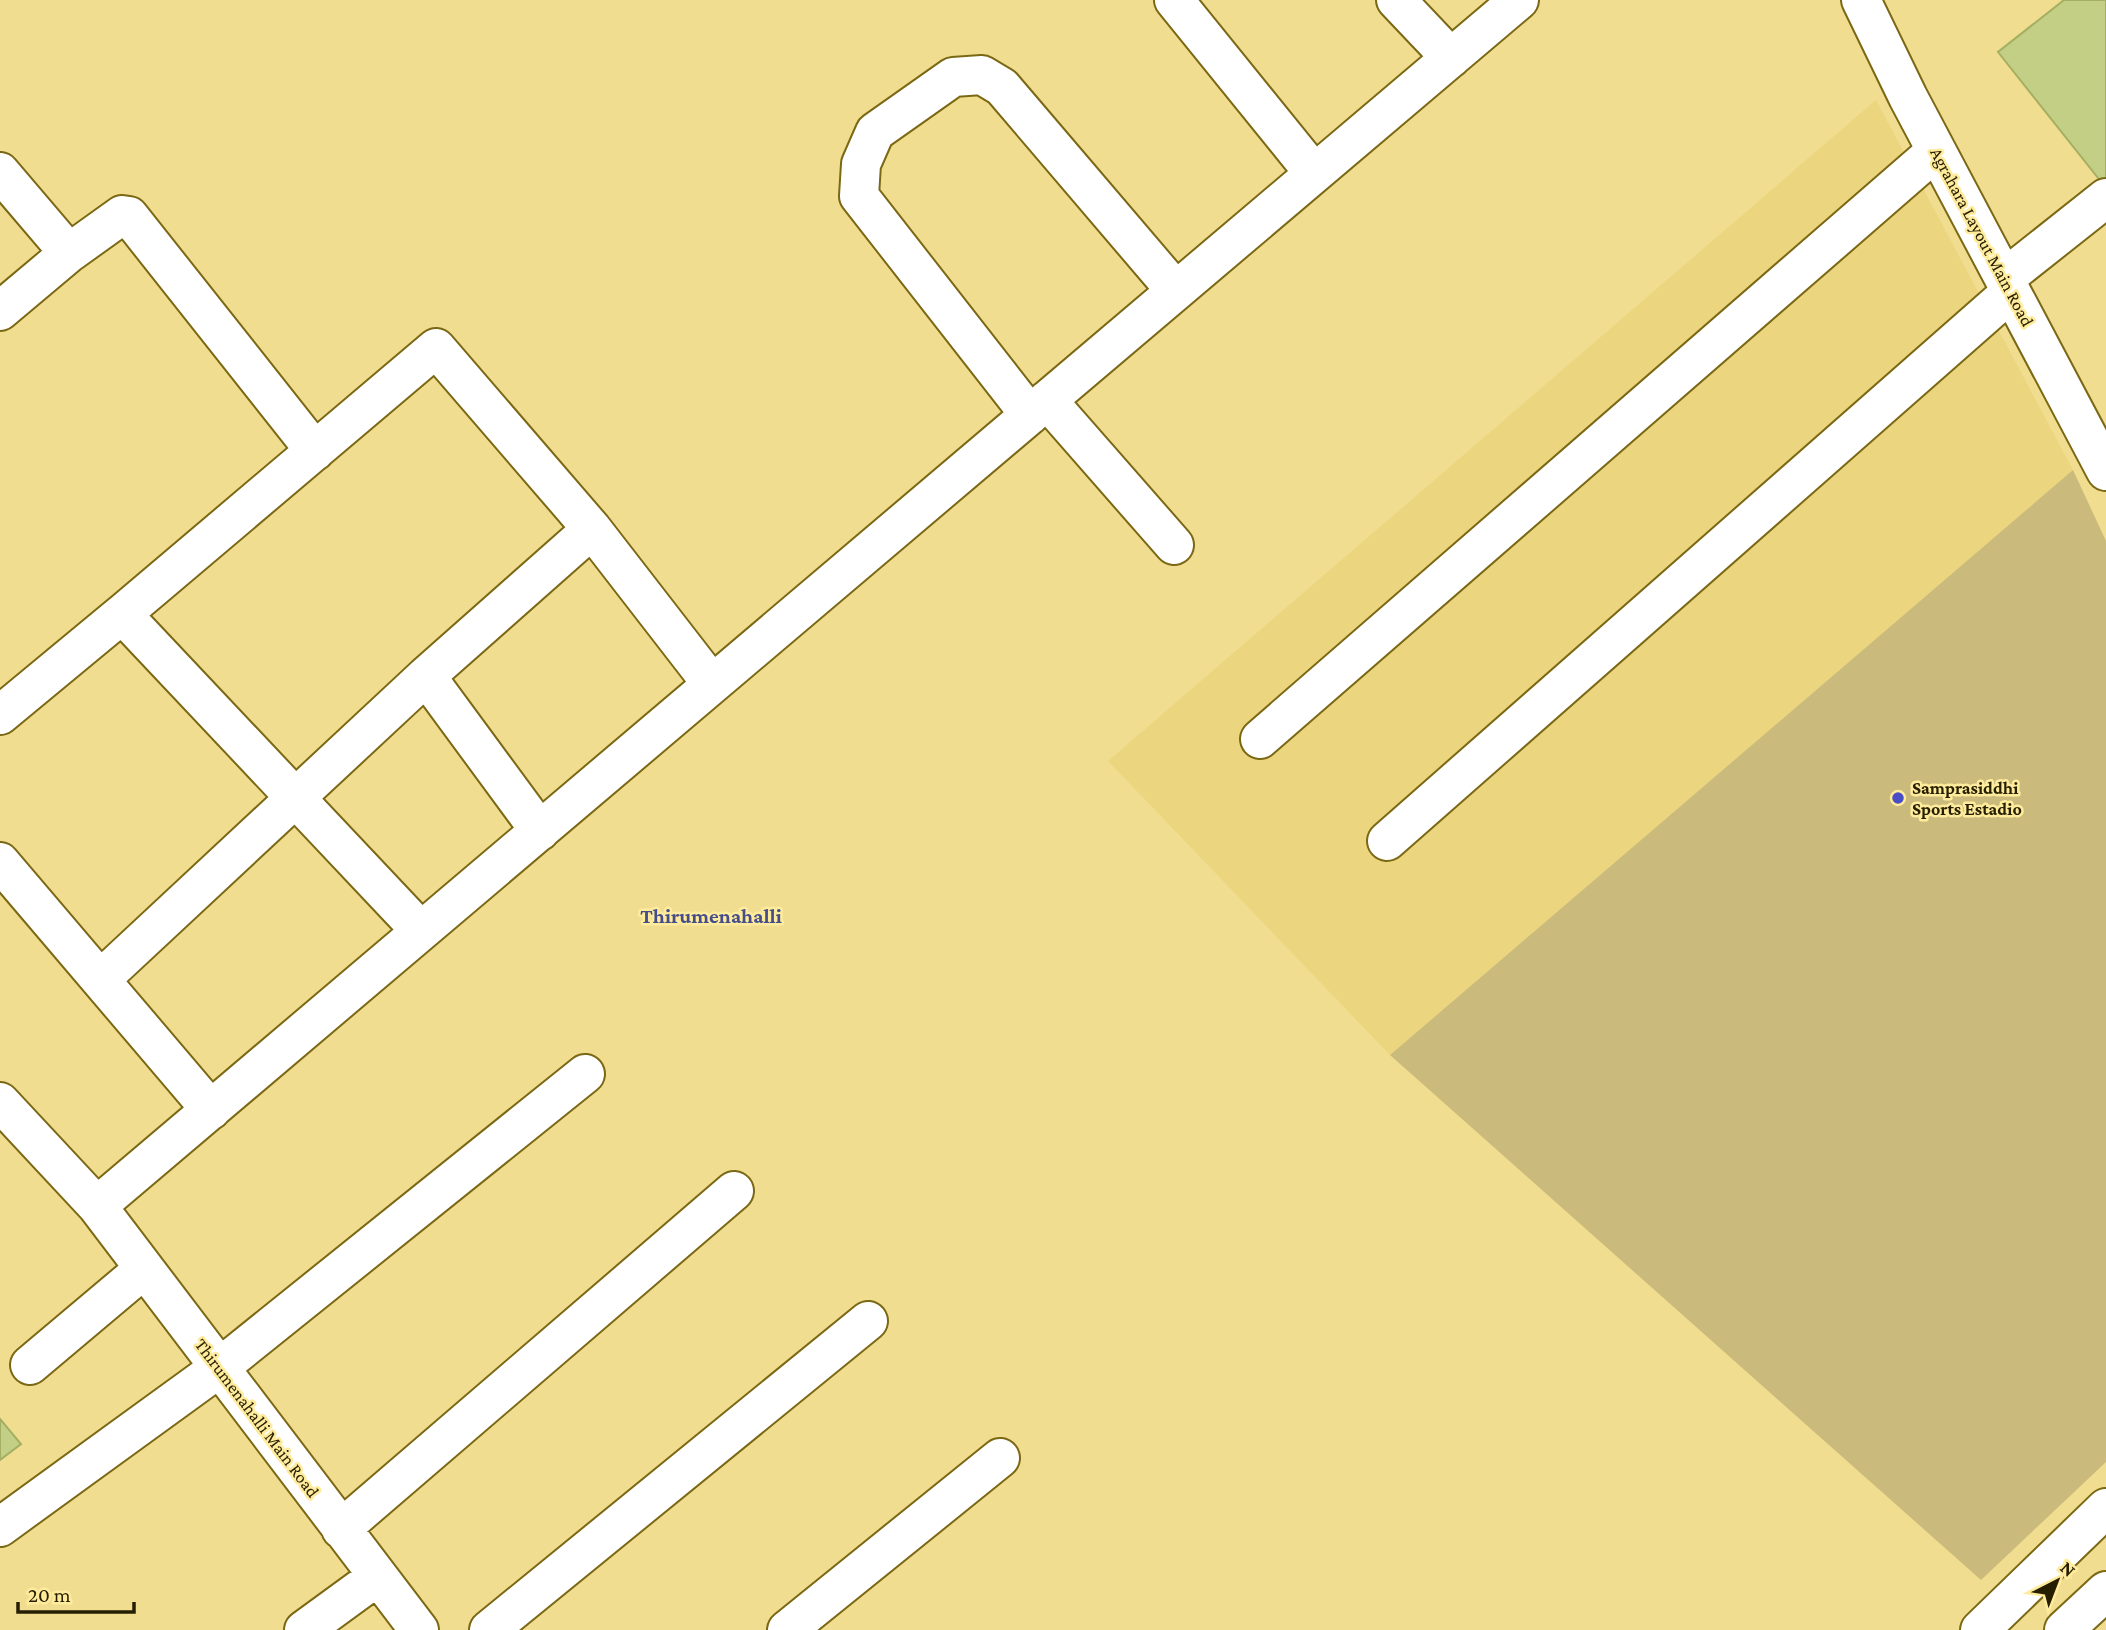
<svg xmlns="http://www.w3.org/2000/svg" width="2106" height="1630" font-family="'Crimson Pro',serif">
	<rect width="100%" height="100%" fill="#f1dd8f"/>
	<path fill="#ebd57e" d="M1876 100 2073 470 1390 1055 1108 761Z"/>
	<path fill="#caba7b" d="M2073 470 2106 541V1462L1981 1580 1390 1055Z"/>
	<path fill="#c4cf86" stroke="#a4af63" stroke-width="2" d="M2064 0H2106V188L1998 52Z
		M0 1419 21 1444 0 1460Z"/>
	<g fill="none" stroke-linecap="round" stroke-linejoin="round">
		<defs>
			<path id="minor" d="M1174 0 1314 173
				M1396 0 1451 58
				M1861 0 1908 97 2106 471
				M0 172 69 253 0 311
				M69 253 122 215 129 216 315 451
				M2005 278 2106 198
				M1047 400 1174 545
				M1030 415 859 196 861 164 875 132 953 77 982 75 1002 87 1176 291
				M426 676 540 831
				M0 715 122 614
				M1260 739 1936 151
				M1387 841 2011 292
				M0 862 211 1110
				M421 931 122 614 436 348 592 529 712 684
				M101 979 426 676 592 529
				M0 1102 97 1206 1519 0
				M97 1206 419 1630
				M30 1365 144 1269
				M0 1527 219 1368 585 1074
				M341 1529 734 1191
				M304 1630 378 1576
				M489 1630 868 1321
				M787 1630 1000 1458"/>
			<path id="major" d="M1980 1630 2106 1508
				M2064 1630 2106 1591"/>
		</defs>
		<use href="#minor" stroke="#7b6814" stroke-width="42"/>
		<use href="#major" stroke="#7b6814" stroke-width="42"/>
		<use href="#minor" stroke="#fff" stroke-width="38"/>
		<use href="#major" stroke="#fff" stroke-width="38"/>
	</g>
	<circle fill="#494ec4" stroke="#ffeb9c" stroke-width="2.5" cx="1898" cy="798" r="7"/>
	<g text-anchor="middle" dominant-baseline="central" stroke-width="5" stroke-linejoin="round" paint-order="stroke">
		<g font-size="18" fill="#251e00" stroke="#ffeb9c">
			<text transform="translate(1982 237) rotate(62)">Agrahara Layout Main Road</text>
			<text transform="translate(257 1418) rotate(53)">Thirumenahalli Main Road</text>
		</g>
		<g font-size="18" font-weight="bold" fill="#251e00" stroke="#ffeb9c" text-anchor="start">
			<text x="1912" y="788">Samprasiddhi<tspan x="1912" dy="21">Sports Estadio</tspan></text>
		</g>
		<g font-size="21" font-weight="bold" fill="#454e8b" stroke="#ffeb9c">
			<text x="711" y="916">Thirumenahalli</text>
		</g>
	</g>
	<g transform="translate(2057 1581) rotate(42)" stroke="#ffeb9c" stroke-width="5" paint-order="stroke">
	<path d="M0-5L12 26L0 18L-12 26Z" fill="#251e00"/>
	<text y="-10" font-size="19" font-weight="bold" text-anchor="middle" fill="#251e00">N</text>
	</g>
	<path d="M18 1602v10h116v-10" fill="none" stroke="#251e00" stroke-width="3.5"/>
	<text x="28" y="1602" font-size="21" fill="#251e00" stroke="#ffeb9c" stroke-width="5" paint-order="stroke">20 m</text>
</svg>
